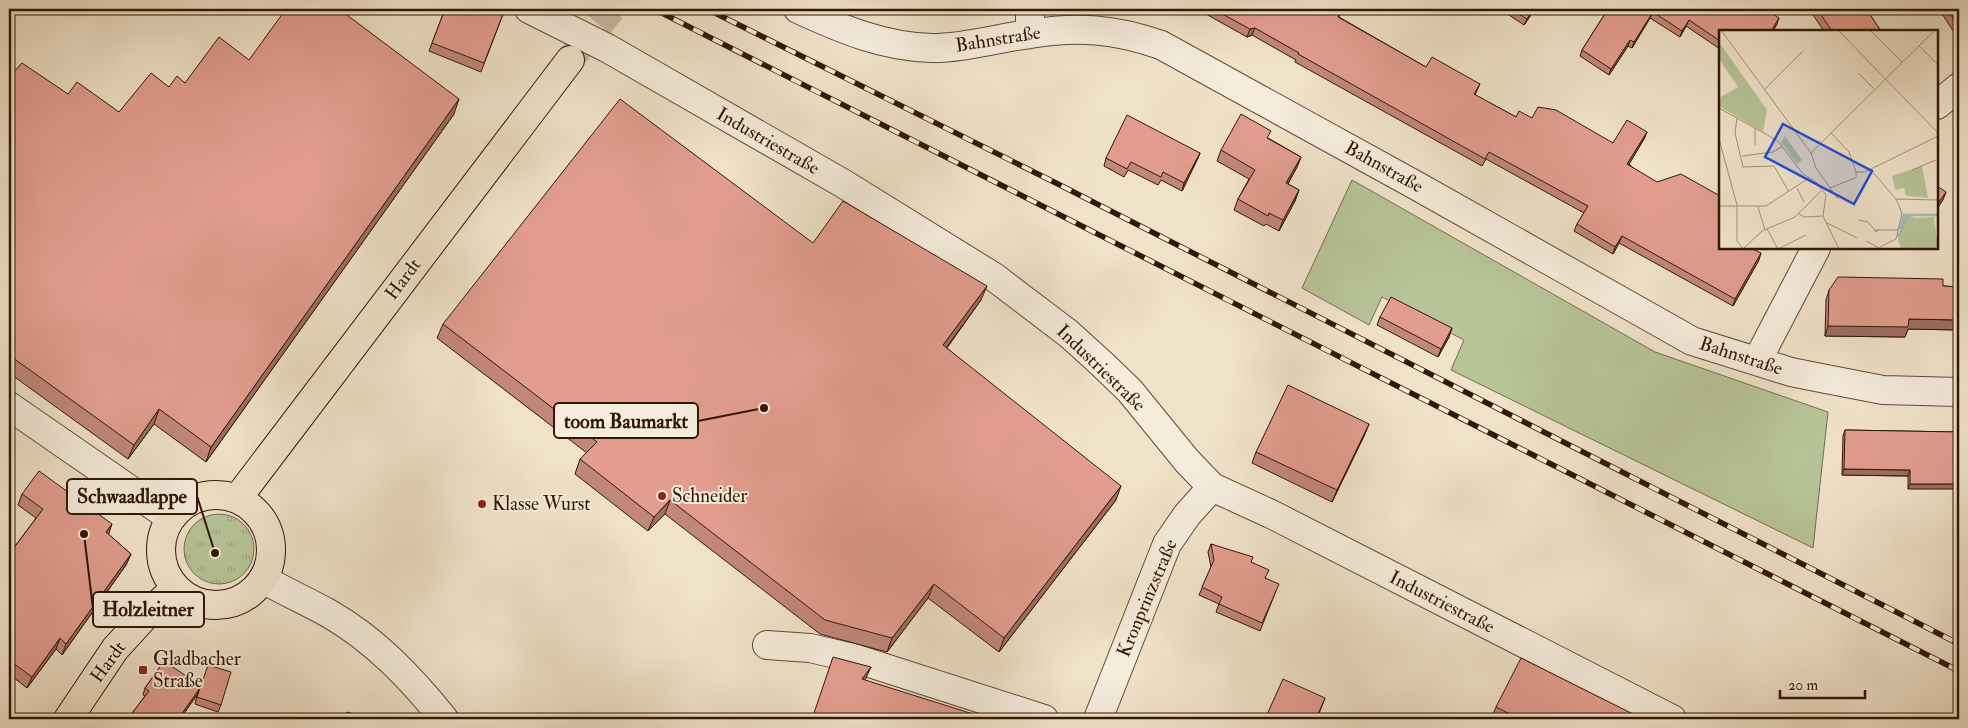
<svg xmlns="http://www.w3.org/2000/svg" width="1968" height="728" font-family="'IM FELL Double Pica',serif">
	<defs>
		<pattern id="grass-tufts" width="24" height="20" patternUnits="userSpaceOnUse" patternTransform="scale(1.25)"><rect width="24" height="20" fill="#b7c498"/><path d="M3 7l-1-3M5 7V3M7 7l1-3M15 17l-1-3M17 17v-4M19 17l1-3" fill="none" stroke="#9ea881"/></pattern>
	</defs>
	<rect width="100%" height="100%" fill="#f0e2c9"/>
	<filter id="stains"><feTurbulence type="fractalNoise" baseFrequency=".004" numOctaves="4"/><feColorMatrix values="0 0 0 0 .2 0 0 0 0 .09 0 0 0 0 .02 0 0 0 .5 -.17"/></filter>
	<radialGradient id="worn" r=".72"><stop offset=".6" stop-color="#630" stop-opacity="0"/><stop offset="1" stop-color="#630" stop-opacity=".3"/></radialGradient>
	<path fill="url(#grass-tufts)" stroke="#746e4e" d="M184 549a35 35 0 1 1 70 0a35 35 0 1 1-70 0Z"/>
	<path fill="#b7c498" stroke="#746e4e" d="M1352 180 1655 352 1828 412 1813 548 1451 370 1464 340 1382 297 1369 325 1302 288Z"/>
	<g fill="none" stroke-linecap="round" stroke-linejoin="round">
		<path stroke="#cab9a2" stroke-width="28" stroke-dasharray="28 14" stroke-linecap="butt" d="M572 57 612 9"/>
		<defs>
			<path id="minor" d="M529 9 607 48 844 184 994 277 1069 334 1102 364 1130 391 1187 461 1212 487 1271 514 1672 719
				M798 9C841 29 884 47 932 48 966 48 997 38 1030 34 1078 26 1115 29 1161 45L1417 186 1692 341 1791 372 1826 379 1883 390 1959 392
				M1030 9V34
				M1937 105 1959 87
				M1757 361 1816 248
				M9 406 171 518
				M263 579C284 591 306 601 328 613 374 639 411 678 444 719
				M767 645 810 648 857 659 1044 719
				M1098 719 1167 544 1187 515 1212 487"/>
			<path id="major" d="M161 550a55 55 0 1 1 110 0a55 55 0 1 1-110 0Z
				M237 499 570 60
				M68 719 115 649 145 616 176 588"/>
		</defs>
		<use href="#minor" stroke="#624a35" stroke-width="30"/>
		<use href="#major" stroke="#321704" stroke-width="30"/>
		<use href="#minor" stroke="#f5ecdc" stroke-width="28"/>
		<use href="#major" stroke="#f0e2c9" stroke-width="28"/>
		<defs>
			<path id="rail" d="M654 9 1959 671
				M707 9 1054 182 1959 644"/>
		</defs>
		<use href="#rail" stroke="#321704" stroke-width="5.5"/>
		<use href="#rail" stroke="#f5ecdc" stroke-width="4" stroke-dasharray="11" stroke-linecap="butt"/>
	</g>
	<path fill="#c2877b" stroke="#321704" d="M445 9H505L481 72 429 51Z
		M884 9H899L896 14Z
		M1197 9H1339L1342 10 1339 17 1426 67 1480 84 1475 95 1516 117 1532 118 1613 143 1647 132 1644 139 1629 164 1720 248 1759 260 1733 306 1619 243 1613 254 1574 231 1577 224 1584 213 1486 159 1482 166 1295 62 1296 60 1252 35 1247 37Z
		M1500 9H1535L1524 25Z
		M1608 9H1765L1777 24 1773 31H1720V49L1686 26 1680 37 1650 18 1632 48 1628 46 1609 75 1580 56 1582 50Z
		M1809 9H1866L1881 31H1824Z
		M1939 9H1959V40Z
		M249 60 454 114 206 462 154 424 128 459 9 373V69L14 72 68 94 119 112 169 87 185 83Z
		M1268 138 1301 157 1297 167 1288 184 1299 190 1295 201 1279 231 1266 224 1264 226 1234 210 1238 199 1249 179 1217 161 1221 150Z
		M1200 153 1197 160 1182 191 1161 180 1158 185 1128 170 1124 177 1104 166 1106 158Z
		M813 243 981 300 947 348 1116 500 999 652 928 598 887 652 820 634 665 514 648 531 575 474 580 459 587 453 437 338 443 324Z
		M1943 286 1959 287V330L1908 329 1905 337 1825 336 1826 300 1829 290Z
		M1380 317 1449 337 1438 357 1377 325Z
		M1369 424 1364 436 1332 502 1252 463 1256 452Z
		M1845 430 1959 432 1908 489V476L1842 475 1843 436Z
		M22 494 108 534 131 554 126 565 62 655 56 649 27 688 9 674V546L13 549 36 518 18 505Z
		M1211 544 1251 562 1266 578 1276 591 1260 631 1216 612 1219 604 1199 595 1211 567 1208 552Z
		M164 661 221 705 218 712 195 704 197 695 180 719H129L130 716 145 696 143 695 145 688Z
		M1496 707 1643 719H1491Z"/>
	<path fill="#9e6e64" stroke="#321704" d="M1533 9H1535L1524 25 1527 19Z
		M1653 12 1650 18 1632 48 1634 42Z
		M1779 18 1777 24 1773 31H1771Z
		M1689 20 1686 26 1680 37 1682 31Z
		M1255 28 1252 35 1247 37 1250 29Z
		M1630 40 1628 46 1609 75 1611 69Z
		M459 99 454 114 206 462 211 447Z
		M1647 132 1644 139 1625 171 1627 164Z
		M1200 153 1197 160 1182 191 1184 183Z
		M1301 157 1297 167 1282 194 1286 183Z
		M1299 190 1295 201 1279 231 1283 220Z
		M1946 192 1943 200 1937 209V205Z
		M1622 236 1619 243 1613 254 1615 247Z
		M1761 253 1759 260 1733 306 1735 299Z
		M987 286 981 300 938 359 943 345Z
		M1909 319 1959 320V330L1908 329 1905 337 1825 336 1828 326Z
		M1452 328 1449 337 1438 357 1441 349Z
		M159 409 154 424 128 459 134 445Z
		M1369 424 1364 436 1332 502 1337 490Z
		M1844 469 1910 470 1908 476 1842 475Z
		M1910 484H1959V489H1908Z
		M1121 486 1116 500 999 652 1004 638Z
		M670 500 665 514 648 531 654 517Z
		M112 524 108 536 106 532Z
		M131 554 126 565 62 655 66 644Z
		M934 584 928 598 887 652 892 638Z
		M60 638 56 649 27 688 32 677Z
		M871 667 866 678 858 690 862 679Z
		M200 688 197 695 180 719H178Z
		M1325 698 1317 719H1316Z"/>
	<path fill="#e29d8f" stroke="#321704" d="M286 9H339L459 99 211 447 159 409 134 445 9 355V69L14 72 22 63 68 94 77 82 119 112 151 73 169 87 177 76 185 83 219 37 249 60Z
		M445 9H505L484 63 432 43Z
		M1213 9H1339L1342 10 1338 17 1426 67 1432 57 1480 84 1474 94 1516 117 1519 111 1532 118 1538 107 1556 110 1613 143 1627 120 1647 132 1627 164 1657 182 1681 174 1720 196V248H1751L1761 253 1735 299 1622 236 1615 247 1577 224 1588 206 1489 152 1485 159 1298 54 1299 53 1255 28 1250 29Z
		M1511 9H1533L1527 19Z
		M1608 9H1765L1779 18 1771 31H1720V41L1689 20 1682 31 1653 12 1634 42 1630 40 1611 69 1582 50Z
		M1817 9H1866L1881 31H1832Z
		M1947 9H1959V27Z
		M620 99 813 243 843 201 987 286 943 345 1121 486 1004 638 934 584 892 638 825 620 670 500 654 517 580 459 597 442 443 324Z
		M1241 114 1271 131 1267 138 1301 157 1286 183 1299 190 1283 220 1269 213 1268 216 1238 199 1255 170 1221 150Z
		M1127 115 1200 153 1184 183 1163 172 1161 177 1131 162 1127 169 1106 158Z
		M1937 186 1946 192 1937 205Z
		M1838 277 1943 279V286L1959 287V320L1909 319 1908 327 1828 326 1829 290Z
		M1391 297 1452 328 1441 349 1380 317Z
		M1288 385 1369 424 1337 490 1256 452Z
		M1845 430 1959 432V484H1910V470L1844 469Z
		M39 471 112 524 106 532 131 554 66 644 60 638 32 677 9 660V546L13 549 43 509 22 494Z
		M1211 544 1253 557 1251 562 1269 570 1265 578 1279 584 1262 623 1219 604 1222 597 1202 587 1214 560Z
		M833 657 871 667 862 679 989 719H812Z
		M1521 658 1643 719H1520L1496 707Z
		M164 661 201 686 208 665 231 672 221 705 197 697 200 688 178 719H135L130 716 149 691 145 688Z
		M1283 679 1325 698 1316 719H1265Z
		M347 712 369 719H345Z"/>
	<g fill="#8f2418" stroke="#f5ecdc" stroke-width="2">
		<circle cx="662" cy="496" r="5"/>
		<circle cx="482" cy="504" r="5"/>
		<rect x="138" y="665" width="10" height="10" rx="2.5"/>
	</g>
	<g text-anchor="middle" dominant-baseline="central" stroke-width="4" stroke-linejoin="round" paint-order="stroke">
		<g font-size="19" fill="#321704" stroke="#f5ecdc">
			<text transform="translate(998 39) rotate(-9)">Bahnstraße</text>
			<text transform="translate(768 141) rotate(30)">Industriestraße</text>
			<text transform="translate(1384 167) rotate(29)">Bahnstraße</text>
			<text transform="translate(403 279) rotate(-53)">Hardt</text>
			<text transform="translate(1741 356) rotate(18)">Bahnstraße</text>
			<text transform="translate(1101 368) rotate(44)">Industriestraße</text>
			<text transform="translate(1147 598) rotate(-67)">Kronprinzstraße</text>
			<text transform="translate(1442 602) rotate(27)">Industriestraße</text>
			<text transform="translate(108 662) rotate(-54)">Hardt</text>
		</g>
		<g font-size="19" fill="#321704" stroke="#f5ecdc" text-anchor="start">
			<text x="672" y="496">Schneider</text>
			<text x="492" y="504">Klasse Wurst</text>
			<text x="153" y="659">Gladbacher<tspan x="153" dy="22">Straße</tspan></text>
		</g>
	</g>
	<g transform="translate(1719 30)">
		<rect width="219" height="219" fill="#f0e2c9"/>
		<path d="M185 184 197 188 193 218 181 215 179 210Z" fill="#b7c498"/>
		<path d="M215 187 219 219H182L181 215 193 217 197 188Z" fill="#b7c498"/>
		<path d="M203 136 209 168 187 166 185 158 176 160 173 146Z" fill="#b7c498"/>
		<path d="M0 12 48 80 44 102 0 76V68L19 57 0 29ZM66 106 83 130 78 134 62 112Z" fill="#b7c498"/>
		<path fill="none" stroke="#9ebbc0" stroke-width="2.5" d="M181 199 185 185H219M179 207 189 186"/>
		<path fill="none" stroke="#a4917a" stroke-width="1" d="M2 0 92 123 97 138 119 169M119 0 219 103M151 0 183 32M200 16 219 35M139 43 155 59M46 59 84 21M0 78 59 111 84 144 97 152 107 165 104 186 120 219M18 88 16 103 24 137 55 136 70 162M112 103 130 122 137 142M0 109 18 175V211L24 219M36 115V98M92 123 216 0M23 126 54 122 64 116M151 139 177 169 183 183 177 209 161 217M193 140 217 130M137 146V142H146L219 106M78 158 85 172M111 158 138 147M177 169 219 170M0 176H47L90 148M39 177 46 200M80 184 85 187 104 186M140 190 149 192 157 202 160 199M108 193 138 208M48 199 59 219M155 200H179M147 211 162 219M24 219 43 201 76 187 102 161M59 219 87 205"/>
		<path fill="#1d4ed8" fill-opacity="0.15" stroke="#1d4ed8" stroke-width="2.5" d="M64 94 153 141 135 174 46 127Z"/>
		<rect width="219" height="219" fill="none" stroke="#321704" stroke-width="2.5"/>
	</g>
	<path fill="none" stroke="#321704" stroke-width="2" d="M764 408L698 421M215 553L197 496M84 534L93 609"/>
	<g fill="#321704" stroke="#f5ecdc" stroke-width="2">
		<circle cx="764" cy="408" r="5"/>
		<circle cx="215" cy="553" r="5"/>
		<circle cx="84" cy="534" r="5"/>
	</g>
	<g fill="#f5ecdc" stroke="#321704" stroke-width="2">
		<rect x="554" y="403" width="144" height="35" rx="5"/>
		<rect x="67" y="479" width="130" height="35" rx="5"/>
		<rect x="93" y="592" width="111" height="35" rx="5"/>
	</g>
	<g font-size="20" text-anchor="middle" font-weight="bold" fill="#321704">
		<text x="626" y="428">toom Baumarkt</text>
		<text x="132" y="503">Schwaadlappe</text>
		<text x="148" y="616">Holzleitner</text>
	</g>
	<rect width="1968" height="728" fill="none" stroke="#f0e2c9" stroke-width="30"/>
	<rect x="10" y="10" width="1948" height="708" fill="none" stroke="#321704" stroke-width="2.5"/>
	<rect x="15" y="15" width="1938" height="698" fill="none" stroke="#321704"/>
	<path d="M1780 690v8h85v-8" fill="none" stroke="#321704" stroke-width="2.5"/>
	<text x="1788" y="690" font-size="15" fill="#321704" stroke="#f5ecdc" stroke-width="4" paint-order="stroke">20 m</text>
	<rect width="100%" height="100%" filter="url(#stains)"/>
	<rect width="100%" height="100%" fill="url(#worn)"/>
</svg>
